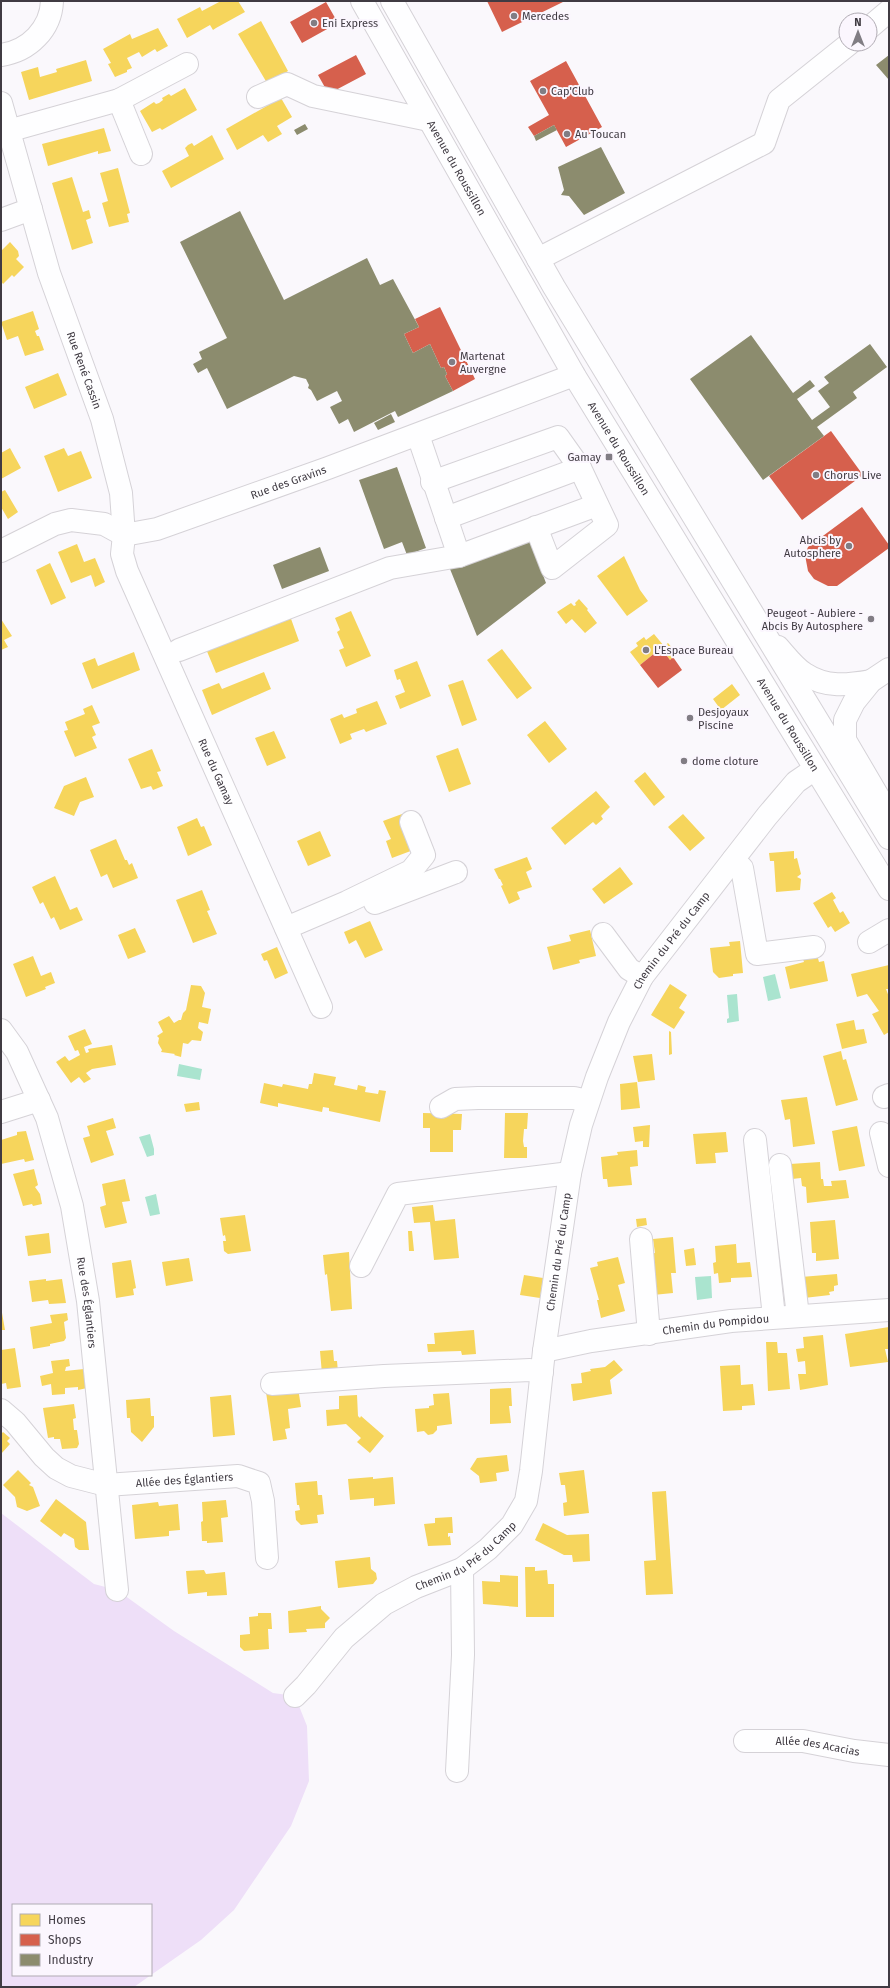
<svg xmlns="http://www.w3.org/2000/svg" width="890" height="1988" font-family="'Fira Sans',sans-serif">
	<rect width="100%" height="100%" fill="#faf8fc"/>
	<path fill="#eedff8" d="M1 1513 94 1584 117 1590 174 1631 273 1693 295 1696 307 1726 309 1781 291 1826 234 1910 201 1940 151 1975V1905H13V1975H151L134 1987H1Z"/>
	<path fill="#aae4cf" d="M775 974 781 998 768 1001 763 977Z
		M737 994 739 1021 727 1023V1019L729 1018 727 995Z
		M179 1064 202 1069 200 1080 177 1076Z
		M150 1134 154 1149V1155L147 1157 139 1137Z
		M156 1194 160 1214 150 1216 145 1197Z
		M711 1276 712 1298 697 1300 695 1277Z"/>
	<path fill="#f6d55c" d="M221 1H238L245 12 216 28 213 30 210 25 187 38 177 19 200 7 202 11Z
		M261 21 288 71 267 83 238 34Z
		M158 28 168 46 157 52 155 49 142 57 139 52 127 58 132 68 127 70V72L115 77 108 64 111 63 103 49 130 34 132 39Z
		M86 60 92 81 29 100 21 72 38 67 40 77 57 72 56 69Z
		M185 88 197 110 162 130 160 128 152 132 140 111 154 102 156 104 159 103 163 100 162 98 169 94 171 96Z
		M281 98 292 117 277 126 282 134 268 142 263 135 237 150 226 129Z
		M104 128 111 151 98 154V151L81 156 48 166 42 144Z
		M212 135 224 159 171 188 162 171 189 156 185 148 188 145 192 143 194 146Z
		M118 168 130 213 127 214 129 222 109 227 102 203 108 201 100 173Z
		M72 177 83 212 89 210 91 218 86 220 93 243 72 250 52 183Z
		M10 242 18 251 19 256 16 259 24 267 14 277 12 275 3 284 1 281V251Z
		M33 311 39 329 35 331 37 336H39L44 350 25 356 18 336 7 340 1 322Z
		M58 373 67 395 34 409 25 387Z
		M10 448 21 468 1 479V453Z
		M64 448 68 456 81 451 92 478 58 492 44 456Z
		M5 490 18 512 8 519 1 507V492Z
		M77 544 84 562 95 558 105 582 95 587 91 575 71 583 58 552Z
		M624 556 640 590 648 601 627 616 597 576Z
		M50 563 66 598 51 605 36 570Z
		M579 599 588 609 587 610 597 623 585 633 572 619 566 624 557 612 571 603 574 606 576 605 575 603Z
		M351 611 371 656 346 667 339 650 344 648 337 632 340 630 335 618Z
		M290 616 299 641 216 673 206 649Z
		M1 619 12 636 4 640 8 647 1 650Z
		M654 634 664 646 668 643 677 654 670 660 661 648 640 665 630 652 638 646 636 643 644 637 646 640Z
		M502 649 532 688 517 699 487 660Z
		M134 652 140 670 92 689 82 663 95 658 98 666Z
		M417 661 431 696 400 709 395 696 405 692 400 679 397 680 394 670Z
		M264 672 271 689 212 715 202 690 219 683 222 689Z
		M463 680 477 720 462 726 448 685Z
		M732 684 740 695 721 710 713 699Z
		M377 701 387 724 366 732 364 729 350 734 352 739 340 744 330 719 342 714 344 718 357 713 356 709Z
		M92 705 100 723 92 726 96 735 92 737 97 748 75 757 64 731 68 730 65 722 85 714 83 709Z
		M545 721 567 749 549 763 527 735Z
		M274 731 286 758 267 766 255 738Z
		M458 748 471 784 449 792 436 756Z
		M152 749 161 771 157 772 163 786 153 790 151 786 141 789 128 759Z
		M645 772 665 797 654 806 634 781Z
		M86 777 94 797 80 802 74 816 54 808 64 786Z
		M596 791 610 807 601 816 603 819 596 825 593 822 565 845 551 828Z
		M402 814 416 849 392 858 386 841 391 839 383 821Z
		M683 814 705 838 690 851 668 827Z
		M197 818 201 827 204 826 212 845 188 856 177 827Z
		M320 831 331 856 308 866 297 841Z
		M116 839 125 860H127L129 865 132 863 138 878 113 888 107 874 101 877 90 850Z
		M794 851V859L797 858 801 874 797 877 801 879 800 890 776 892 774 861H770L769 853Z
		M527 857 532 869 526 872 532 887 517 892 520 899 509 904 501 886 503 885 500 879H499L494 869Z
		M620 867 633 884 604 904 592 889Z
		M55 876 70 910 77 907 83 920 60 930 54 917 51 919 43 902 40 904 32 887Z
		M202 890 210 910 207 911 217 934 193 943 176 900Z
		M832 892 836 898 833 900 840 913 843 911 850 923 835 932 831 926 828 928 813 903Z
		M370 921 383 950 365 958 356 940 349 944 344 932Z
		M135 928 146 952 128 959 118 935Z
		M590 930 596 956 579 960 580 963 553 970 547 947 571 941 569 935Z
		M740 941 743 973 733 974V976L719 978 713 972 710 948 730 946 729 942Z
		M277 947 288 973 275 979 267 960 264 961 261 954Z
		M816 951 819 962 824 961 828 981 790 989 785 967 804 962 801 954Z
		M33 956 41 976 51 972 55 983 45 987 46 989 26 997 13 964Z
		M889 965V989H886L889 997V1032L884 1035 872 1014 879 1011 867 994 857 997 851 974Z
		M670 984 687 995 679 1008 685 1012 674 1029 651 1015Z
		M191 985 201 986 205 993 202 1007 211 1009 208 1024 199 1022 198 1028 203 1032 201 1041 192 1040 188 1044 183 1043 181 1057 174 1055 175 1054 161 1052 162 1050 158 1043 159 1038 157 1036 163 1032 158 1022 169 1016 174 1023 179 1020H181L183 1013 186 1010Z
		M854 1020 856 1030 864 1029 867 1043 842 1049 836 1024Z
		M85 1029 92 1044 84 1047 86 1053 89 1052 88 1049 112 1045 116 1065 92 1069 86 1073 91 1079 84 1083 79 1077 71 1083 56 1062 65 1056 69 1061 80 1055 78 1050 75 1051 68 1036Z
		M669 1031 671 1032 672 1054 669 1055Z
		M841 1051 843 1060 846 1059 858 1100 836 1106 823 1056Z
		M652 1054 655 1080 638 1082 633 1056Z
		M314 1073 336 1077 334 1085 357 1090 358 1085 366 1087 365 1092 378 1094 379 1090 386 1091 380 1122 329 1111V1108L323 1107 322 1112 278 1103V1107L260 1103 264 1083 282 1087 283 1084 308 1089 309 1084H312Z
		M637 1082 640 1108 621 1110 620 1084Z
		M807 1097 815 1144 793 1147 790 1119 785 1120 781 1100Z
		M199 1102 200 1110 186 1112 184 1104Z
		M423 1113 462 1114 461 1130H453V1152H430V1128H423Z
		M505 1113H528L527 1129H524L523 1141 524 1147H527V1158H504Z
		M113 1118 116 1128 106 1131 114 1155 91 1163 83 1138 90 1136 87 1126Z
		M650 1125 649 1147H643V1141L635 1142 633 1127Z
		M857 1126 865 1166 839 1171 832 1131Z
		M26 1131 34 1160 25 1162 24 1159 1 1164V1140L17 1135V1132Z
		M726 1132 728 1152 715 1153 716 1163 696 1164 693 1134Z
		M637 1150 638 1166 630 1167 632 1185 608 1187 607 1179H603L601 1157 618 1155 617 1152Z
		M820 1162 821 1179H823L824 1186H832L831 1181 846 1180 849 1198 807 1203 806 1187 802 1186 801 1178 792 1179 790 1164Z
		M34 1169 38 1185 35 1187 40 1194 42 1204 33 1206 32 1204 23 1206 13 1174Z
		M125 1179 130 1201 122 1202 127 1223 105 1228 100 1207 106 1205 102 1184Z
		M433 1205 435 1221 455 1219 459 1258 434 1260 430 1222 414 1223 412 1207Z
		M245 1215 251 1251 228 1254 224 1251 223 1241H226L225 1235 223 1236 220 1218Z
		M646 1218 647 1225 637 1227 636 1219Z
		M835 1220 839 1259 816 1261V1253H812L810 1222Z
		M408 1231H412L414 1251H409Z
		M49 1233 51 1253 28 1256 25 1236Z
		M673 1237 676 1273H671L673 1293 653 1295 649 1254 655 1253 653 1239Z
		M736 1244 737 1263 750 1262 752 1277 731 1278V1282L719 1283 718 1273 714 1274 713 1263 716 1262 715 1246Z
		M694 1248 696 1265 686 1266 684 1250Z
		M349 1252 352 1309 331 1311 327 1274 325 1275 323 1255Z
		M618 1257 625 1283 618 1285 625 1311 601 1318 597 1300H599L590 1268 598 1266 597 1262Z
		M189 1258 193 1281 166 1286 162 1262Z
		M131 1260 136 1288 133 1289 134 1295 116 1298 112 1263Z
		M837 1274 838 1285 834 1286V1291L829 1292 830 1295 804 1298 801 1277Z
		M524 1275 543 1278 540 1298 520 1295Z
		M46 1279V1281L62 1279 66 1303 49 1304 48 1300 32 1302 29 1281Z
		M1 1307 5 1330H1Z
		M67 1313 68 1320 64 1322 66 1338 64 1341 50 1344V1346L33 1349 30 1327 52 1323 50 1315Z
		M889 1327V1349H885L888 1362 850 1367 845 1334Z
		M474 1330 476 1354 462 1355 461 1351 428 1352 427 1344H435L434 1333Z
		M823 1335 828 1385 800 1390 798 1374H806L805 1361 798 1362 796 1349 804 1348 803 1337Z
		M766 1342H777L778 1353H787L790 1389 768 1391Z
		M15 1348 21 1387 7 1389 6 1383 1 1384V1350Z
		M333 1350 334 1361H337L338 1372 322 1374 320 1351Z
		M69 1359 70 1366 66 1367 65 1371 84 1369 87 1388 78 1390V1387L65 1388V1394L52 1395 51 1384 42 1386 40 1376 53 1373 51 1361Z
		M614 1360 623 1370 610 1380 612 1394 573 1401 571 1384 582 1383 581 1373 591 1371 590 1369 605 1367Z
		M740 1365 741 1385 753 1384 755 1405 742 1406V1410L723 1411 720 1366Z
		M298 1388 301 1407 288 1409 290 1428 285 1429 287 1439 273 1441 266 1392Z
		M511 1388 512 1406H509L511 1423 490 1424V1389Z
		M449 1393 452 1424 437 1426V1430L433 1434 428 1435 424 1431 417 1432 415 1409 429 1408V1406L434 1405 433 1394Z
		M231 1395 235 1435 213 1437 210 1397Z
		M357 1395 358 1416 360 1418 361 1416 384 1436 370 1453 357 1442 361 1438 346 1424 327 1426 326 1410 339 1409V1396Z
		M150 1398 151 1416H154V1427L142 1442 131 1432 130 1418H127L126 1400Z
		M74 1404 76 1418 73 1419 74 1430H77L79 1444 77 1448 62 1449 60 1439H54V1437L48 1438 43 1408Z
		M3 1432 10 1438 7 1441 10 1444 1 1454V1434Z
		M507 1455 509 1471 496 1473 497 1481 480 1483 479 1476 470 1469 477 1458Z
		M18 1470 31 1483 29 1485 33 1487 40 1506 27 1511 17 1507 15 1497 3 1485Z
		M584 1470 589 1513 564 1516 563 1503 567 1502 565 1485H561L559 1473Z
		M373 1477V1479L393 1477 395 1504 374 1506V1498L350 1500 348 1479Z
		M317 1481 318 1495H322L324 1514 317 1515 318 1523 301 1525 296 1520 295 1511 300 1510 299 1505H297L295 1483Z
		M666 1491 673 1594 646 1595 644 1561 656 1560 652 1492Z
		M56 1499 86 1522 89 1550H79L75 1547 74 1539 64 1533 61 1537 40 1521Z
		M226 1500 228 1517 221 1518 223 1542 207 1543V1541H202L201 1522 203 1521 202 1502Z
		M158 1502 159 1506 178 1504 180 1530 169 1531V1536L135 1539 132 1505Z
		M452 1517 453 1533H448V1537L450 1536 451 1545 428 1546 424 1524 435 1523V1518Z
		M543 1523 567 1535 589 1534 590 1561 573 1562 572 1555H564L535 1540Z
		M370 1557 371 1569 376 1573 377 1579 373 1584 338 1588 335 1561Z
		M525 1567H535V1571L547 1570 548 1584H554V1617H526Z
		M204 1570 206 1574 225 1572 227 1595 207 1596V1592L188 1594 186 1571Z
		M500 1575 518 1576V1607L483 1604 482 1581 500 1582Z
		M321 1606V1609L330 1618 325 1623V1628L306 1629 307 1632 289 1633 288 1611Z
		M258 1613H271L272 1629H268L269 1649 244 1651 240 1647V1635L250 1634 249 1617 258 1616Z"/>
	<path fill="#d6604d" d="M487 1H565L502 32Z
		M326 2 338 23 302 43 290 22Z
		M356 55 366 74 332 92 327 91 318 75Z
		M566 61 602 127 566 147 554 125 534 136 528 127 549 115 530 81Z
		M440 307 475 379 453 391 445 376 447 374 444 367 441 368 430 344 413 353 404 334 419 327 415 319Z
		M831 431 863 475 802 520 769 476Z
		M862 507 889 545V548L837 586H828L814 579 808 571 805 555 808 547Z
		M661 648 670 660 673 657 682 670 658 688 640 665Z"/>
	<path fill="#8c8c6e" d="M889 55V80L876 65Z
		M305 124 308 129 297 135 294 130Z
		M554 125 557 130 536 141 534 136Z
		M601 147 625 193 584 215 569 196 561 195 564 190 558 167Z
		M240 211 284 300 367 258 380 285 393 279 419 327 404 334 413 353 430 344 441 368 444 367 447 374 445 376 453 391 398 417 395 411 354 432 348 419 339 424 330 407 342 401 337 391 317 401 311 390 308 388 309 385 306 379 294 376 227 409 207 368 198 373 193 364 202 359 199 352 227 338 180 242Z
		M751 335 793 393 810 380 815 386 797 399 812 420 830 407 818 391 829 383 824 377 870 344 887 367 853 392 857 398 817 427 824 436 763 480 690 379Z
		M391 414 395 422 378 430 374 423Z
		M397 467 426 548 407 555 402 542 384 549 359 480Z
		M530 541 546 583 477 636 450 569Z
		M320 547 329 571 282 589 273 565Z"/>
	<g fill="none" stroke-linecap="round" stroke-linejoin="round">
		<defs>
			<g id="minor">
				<path d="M870 27 889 11"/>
				<path d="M1 55C29 51 51 29 52 1"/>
				<path d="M258 97 287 84 313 96 429 120"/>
				<path d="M119 100 141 154"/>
				<path id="s1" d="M1 103 49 273 102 419 121 493 124 535 122 554 127 571 321 1007"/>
				<path d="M8 131 119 100 187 64"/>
				<path d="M1 220 31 209"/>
				<path d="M538 259 764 143 779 100 849 44"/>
				<path d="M418 435 459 556"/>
				<path d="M432 482 558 437 580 468 607 525 552 568 536 527"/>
				<path d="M446 518 580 468"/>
				<path id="s2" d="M1 551 55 524 71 520 104 524 124 535 157 529 328 468 574 375"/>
				<path d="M778 647C786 656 795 668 805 674 826 688 848 685 871 681"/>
				<path d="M179 650 390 568 459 556 597 505"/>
				<path d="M889 669 871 681 854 702 845 720V740L889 815"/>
				<path d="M733 860 742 868 757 954 814 947"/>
				<path d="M375 903 456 872"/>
				<path d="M286 928 347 902 411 871 424 855 411 822"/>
				<path d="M603 934 629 969 642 977"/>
				<path d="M869 942 889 930"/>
				<path id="s3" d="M1 1030 17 1052 47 1118 72 1206 88 1301 117 1590"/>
				<path d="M884 1097 889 1095"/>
				<path d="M441 1107 455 1099 478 1098H574L588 1101"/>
				<path d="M1 1112 39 1100"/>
				<path d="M881 1133 889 1166"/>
				<path d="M755 1140 774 1317"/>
				<path d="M780 1165 798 1316"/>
				<path d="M641 1239 649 1334"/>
				<path d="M361 1266 398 1194 570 1173"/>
				<path id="s4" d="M544 1351 591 1341 731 1321 889 1310"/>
				<path d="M272 1384 384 1376 530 1370 542 1372"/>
				<path id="s5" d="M1 1410 15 1422 44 1457 56 1468 71 1476 106 1485 238 1476 259 1483 263 1501 267 1558"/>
				<path id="s6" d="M295 1696 306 1685 344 1638 384 1604 416 1587 462 1569 488 1549 512 1525 526 1501 531 1471 544 1351 570 1173 581 1125 597 1077 619 1022 642 977 767 816 796 782 815 769"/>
				<path id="s7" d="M745 1741H803L854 1751 889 1755"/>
				<path d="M457 1771 463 1655 462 1569"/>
			</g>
			<g id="major">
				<path id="s8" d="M362 1 574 375 889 889"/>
				<path d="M392 1 554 287 889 838"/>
			</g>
		</defs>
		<use href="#minor" stroke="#d5d2d7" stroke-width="24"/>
		<use href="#major" stroke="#d5d2d7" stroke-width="24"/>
		<use href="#minor" stroke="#fefeff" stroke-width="22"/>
		<use href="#major" stroke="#fefeff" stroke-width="22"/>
	</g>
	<g fill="#817d84" stroke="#fbf6fe" stroke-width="1.5">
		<circle cx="514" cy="16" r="4"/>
		<circle cx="314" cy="23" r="4"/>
		<circle cx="543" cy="91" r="4"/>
		<circle cx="567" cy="134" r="4"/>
		<circle cx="452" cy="362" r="4"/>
		<rect x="605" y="453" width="8" height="8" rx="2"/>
		<circle cx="816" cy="475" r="4"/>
		<circle cx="849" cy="546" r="4"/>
		<circle cx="871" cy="619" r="4"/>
		<circle cx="646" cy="650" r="4"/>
		<circle cx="690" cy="718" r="4"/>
		<circle cx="684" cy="761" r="4"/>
	</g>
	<g text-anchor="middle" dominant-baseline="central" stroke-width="4" stroke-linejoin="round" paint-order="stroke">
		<g font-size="11" fill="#403b43" stroke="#fbf6fe" text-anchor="start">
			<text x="522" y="16">Mercedes</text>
			<text x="322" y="23">Eni Express</text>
			<text x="551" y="91">Cap'Club</text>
			<text x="575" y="134">Au Toucan</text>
			<text x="460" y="356">Martenat<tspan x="460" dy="13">Auvergne</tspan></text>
			<text x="601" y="457" text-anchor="end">Gamay</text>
			<text x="824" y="475">Chorus Live</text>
			<text x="841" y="540" text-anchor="end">Abcis by<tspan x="841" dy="13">Autosphere</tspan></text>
			<text x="863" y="613" text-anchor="end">Peugeot - Aubiere -<tspan x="863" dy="13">Abcis By Autosphere</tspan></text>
			<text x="654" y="650">L'Espace Bureau</text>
			<text x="698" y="712">Desjoyaux<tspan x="698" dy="13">Piscine</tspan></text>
			<text x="692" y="761">dome cloture</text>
		</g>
		<g font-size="11" fill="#403b43" stroke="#fbf6fe">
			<text stroke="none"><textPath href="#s8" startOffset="192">Avenue du Roussillon</textPath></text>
			<text stroke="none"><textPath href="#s1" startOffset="280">Rue René Cassin</textPath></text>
			<text stroke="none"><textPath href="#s8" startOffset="516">Avenue du Roussillon</textPath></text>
			<text stroke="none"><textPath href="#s2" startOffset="306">Rue des Gravins</textPath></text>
			<text stroke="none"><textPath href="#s8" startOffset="840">Avenue du Roussillon</textPath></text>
			<text stroke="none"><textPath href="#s1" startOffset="707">Rue du Gamay</textPath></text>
			<text stroke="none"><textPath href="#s6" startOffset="896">Chemin du Pré du Camp</textPath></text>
			<text stroke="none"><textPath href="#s6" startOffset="560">Chemin du Pré du Camp</textPath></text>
			<text stroke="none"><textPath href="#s3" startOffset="289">Rue des Églantiers</textPath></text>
			<text stroke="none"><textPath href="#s4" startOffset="174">Chemin du Pompidou</textPath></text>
			<text stroke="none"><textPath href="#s5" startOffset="212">Allée des Églantiers</textPath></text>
			<text stroke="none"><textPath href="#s6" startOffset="224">Chemin du Pré du Camp</textPath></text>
			<text stroke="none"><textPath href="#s7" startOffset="73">Allée des Acacias</textPath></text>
		</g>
	</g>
	<rect width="890" height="1988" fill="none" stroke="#403b43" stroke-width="4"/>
	<rect x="12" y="1904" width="140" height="72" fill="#fbf6fe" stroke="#b0abb3"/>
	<rect x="20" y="1914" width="20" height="12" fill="#f6d55c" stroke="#b0abb3"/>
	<text x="48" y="1924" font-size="12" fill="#403b43">Homes</text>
	<rect x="20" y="1934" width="20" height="12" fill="#d6604d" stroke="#b0abb3"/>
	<text x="48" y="1944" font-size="12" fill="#403b43">Shops</text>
	<rect x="20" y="1954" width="20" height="12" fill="#8c8c6e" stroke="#b0abb3"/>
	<text x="48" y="1964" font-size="12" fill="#403b43">Industry</text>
	<g transform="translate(858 32)"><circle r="19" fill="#fbf6fe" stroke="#b0abb3"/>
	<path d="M0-3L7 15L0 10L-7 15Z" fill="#817d84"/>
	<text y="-6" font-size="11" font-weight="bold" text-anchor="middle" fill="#403b43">N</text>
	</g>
</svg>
